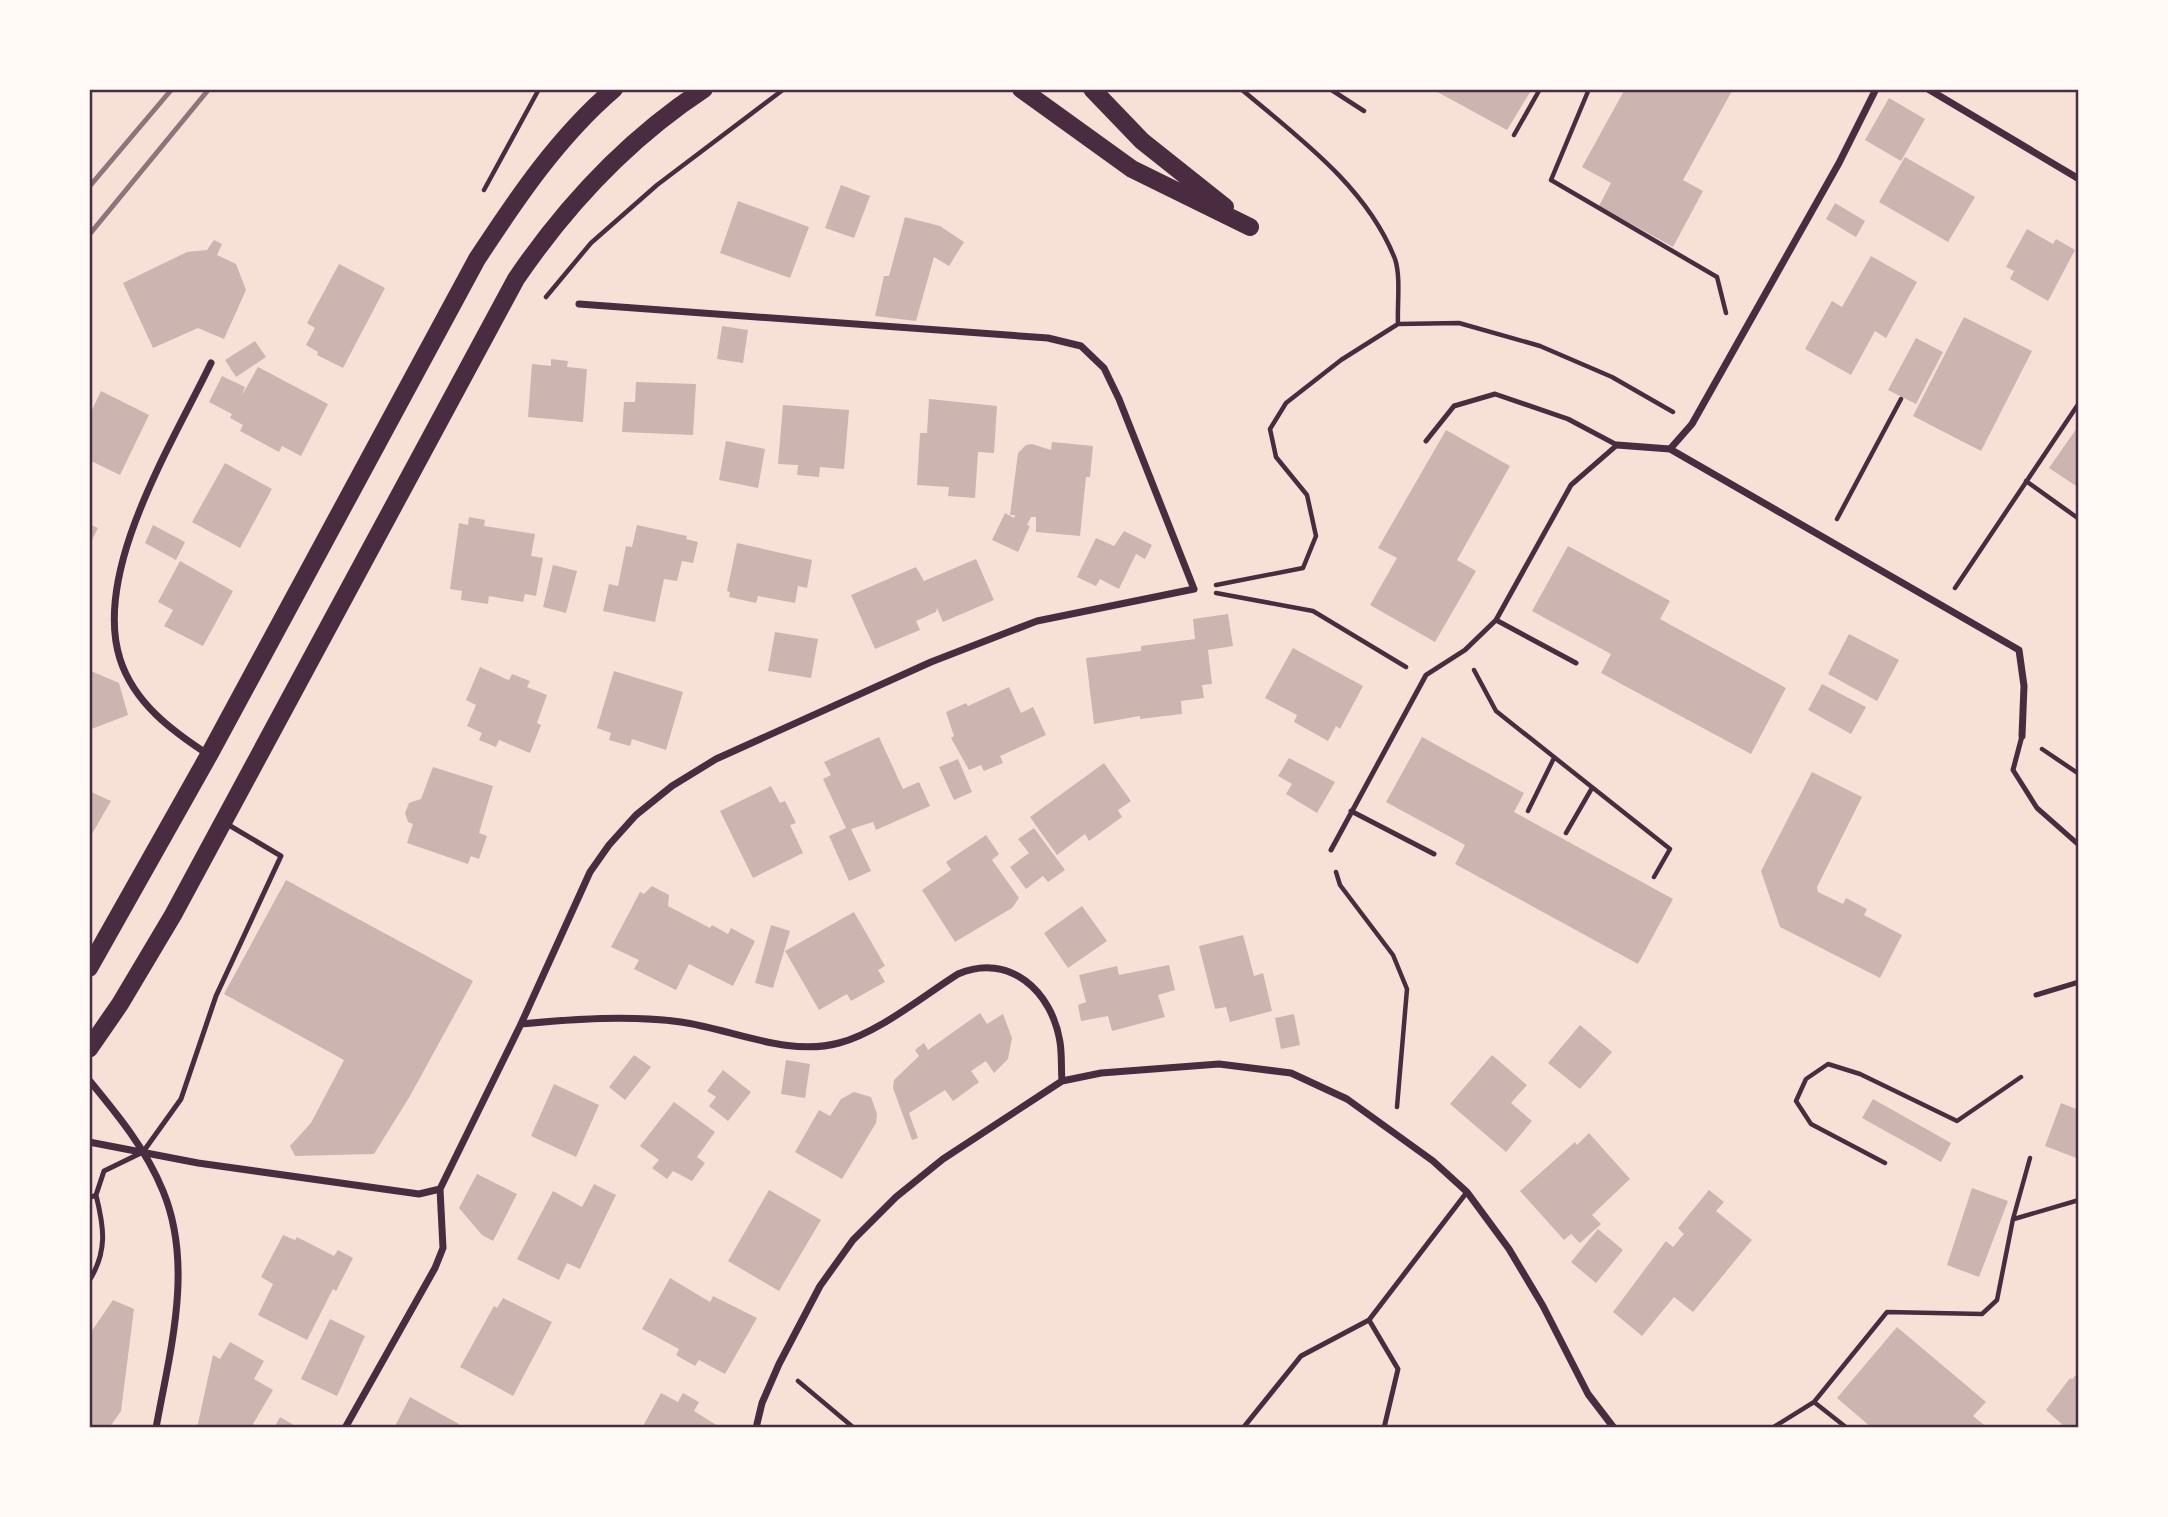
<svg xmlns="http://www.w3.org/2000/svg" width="2168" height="1517" font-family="'Crimson Pro',serif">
	<rect width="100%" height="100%" fill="#f7e1d7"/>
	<path fill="#ccb4b1" d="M1432 89H1532L1507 130Z
		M1625 89H1733L1683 180 1703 191 1673 247 1599 206 1611 183 1582 167Z
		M1889 98 1925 119 1901 161 1865 140Z
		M1905 157 1975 197 1948 242 1879 202Z
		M841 185 870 196 854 238 825 228Z
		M738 201 809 227 790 278 720 253Z
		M1835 203 1865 221 1856 237 1826 219Z
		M905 217 940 226 964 242 949 266 934 257 916 321 875 316 884 276H889Z
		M2027 229 2053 244 2056 239 2075 250 2048 301 2010 279 2014 271 2006 267Z
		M214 240 222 244 217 255 236 264 246 290 224 339 198 328 153 348 123 283 187 252 207 250Z
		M1871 256 1917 282 1886 338 1875 331 1851 375 1805 349 1832 301 1842 307Z
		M339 264 385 288 343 368 317 355 318 352 306 345 315 328 307 323Z
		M1964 317 2032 351 1981 451 1913 416Z
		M722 326 748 330 743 363 717 359Z
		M1916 338 1943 352 1916 404 1888 390Z
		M255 341 266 357 236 377 225 360Z
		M551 359 568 361 567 367 587 369 583 422 528 417 532 364 551 366Z
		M258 367 328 404 301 456 282 446 279 452 240 431 243 425 230 418 232 414 209 402 222 376 245 387 242 395Z
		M636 382 696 384 693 435 622 432 624 402H635Z
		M101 391 149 415 120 475 89 460V416Z
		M929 399 997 406 994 453 978 452 975 498 948 496 949 487 917 485 920 433H927Z
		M783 405 849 410 844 469 820 467 819 477 797 475 798 465 778 464Z
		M2079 425V488L2049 468Z
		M1446 430 1510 466 1457 560 1476 571 1435 642 1370 605 1397 558 1378 548Z
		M726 441 765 449 758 488 719 480Z
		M1052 442 1093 446 1090 477H1086L1080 536 1036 532V517H1031L1027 525 1030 526 1018 552 992 540 1005 513 1014 518 1015 515H1010L1018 453 1026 445 1032 444 1051 450Z
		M225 463 272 489 240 548 192 522Z
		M469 517 485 520 484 526 535 534 531 556 543 558 536 596 525 594 523 602 489 596 488 604 461 600 462 591 450 589 459 523 468 525Z
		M89 524 98 528 89 546Z
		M153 525 185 542 176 560 145 543Z
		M637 525 687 536 686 539 698 542 693 563 682 561 677 581 664 579 655 622 603 611 609 584 618 586 626 546 632 547Z
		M1124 531 1152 545 1145 559 1136 554 1119 589 1100 579 1096 586 1077 577 1096 538 1114 546Z
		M737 543 812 560 807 588 798 586 795 603 758 596 756 603 729 597 730 592 727 591Z
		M1568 546 1670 601 1660 619 1786 688 1751 754 1601 673 1611 654 1532 611Z
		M976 559 994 600 943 622 937 608 936 612 916 621 920 630 875 649 851 595 916 567 924 581Z
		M180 561 233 591 203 646 164 626 173 610 158 602Z
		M553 565 577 571 566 613 543 607Z
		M1228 614 1233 646 1208 650 1212 684 1202 685 1204 698 1181 701 1182 714 1140 719V716L1094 724 1086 658 1141 651V646L1195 639 1193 619Z
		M775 632 818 639 811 678 768 671Z
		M1849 634 1899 660 1877 701 1828 674Z
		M1293 648 1363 686 1340 729 1336 726 1328 741 1294 722 1297 715 1265 698Z
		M480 667 506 679 509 680 512 674 530 681 527 687 547 695 537 723 541 725 530 753 499 740 496 747 479 740 482 733 467 726 476 705 466 700Z
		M91 671 119 683 128 715 89 730Z
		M614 671 683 692 666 750 632 739 630 746 609 740 611 733 597 728Z
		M1822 684 1866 707 1851 734 1808 710Z
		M1009 687 1021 713 1033 707 1046 735 1000 756 1003 763 984 771 981 765 969 770 951 738 954 736 946 712 966 703 968 706Z
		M879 737 903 789 919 782 930 806 876 830 873 822 851 829 871 871 849 881 829 836 846 828 823 779 831 775 824 762Z
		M1422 737 1524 793 1514 812 1673 899 1638 964 1455 864 1465 845 1386 802Z
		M1289 758 1335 782 1317 813 1286 794 1292 784 1278 776Z
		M958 759 972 792 954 800 939 767Z
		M1104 763 1131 801 1118 810 1122 817 1089 841 1085 834 1057 855 1030 817Z
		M433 767 493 786 479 833 487 836 479 859 471 856 468 864 407 843 413 824 408 822 405 813 409 803 421 799Z
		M1812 772 1862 797 1817 887 1818 892 1843 904 1846 898 1867 909 1864 915 1902 935 1880 978 1780 927 1761 871Z
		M771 786 780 803 785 801 796 823 790 825 803 853 753 878 720 811Z
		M89 791 111 801 89 839Z
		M1034 828 1065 870 1048 882 1043 876 1026 889 1010 867 1029 853 1018 839Z
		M986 835 999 854 992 860 1019 898 1012 908 955 942 922 890 951 870 946 862Z
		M286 880 473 981 410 1096 374 1154 295 1156 290 1146 311 1123 344 1060 224 994Z
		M652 886 669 895 668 906 710 928 712 925 728 934 731 928 755 941 733 986 689 964 676 990 634 969 639 960 611 947 640 892 644 894Z
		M1082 906 1107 941 1068 968 1044 933Z
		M854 912 885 966 878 970 885 982 851 1001 847 994 819 1010 785 951Z
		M771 925 790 931 773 988 755 983Z
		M1243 935 1254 976 1263 973 1272 1011 1230 1022 1226 1007 1215 1009 1199 946Z
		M1169 965 1175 990 1158 995 1165 1017 1112 1031 1108 1016 1081 1021 1078 1005 1086 1002 1079 975 1117 966 1119 975Z
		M980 1013 987 1024 1003 1014 1012 1038 1008 1059 994 1073 986 1061 971 1071 979 1082 953 1101 945 1090 909 1113 918 1138 912 1140 893 1088 894 1080 919 1056 915 1050 924 1043 928 1050Z
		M1294 1014 1300 1045 1281 1049 1275 1018Z
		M1580 1025 1612 1052 1580 1089 1548 1063Z
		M634 1055 651 1067 625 1100 609 1087Z
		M1492 1055 1527 1085 1511 1103 1532 1121 1506 1152 1450 1104Z
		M786 1060 810 1064 805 1098 781 1094Z
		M723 1070 751 1092 728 1121 709 1106 716 1097 707 1091Z
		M554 1084 599 1105 576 1157 531 1136Z
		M854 1092 871 1097 877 1114 876 1123 842 1179 795 1152 819 1110 830 1116 841 1099Z
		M1873 1099 1951 1143 1941 1162 1862 1118Z
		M674 1102 715 1132 697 1157 705 1163 692 1181 673 1171 667 1179 652 1168 659 1160 640 1146Z
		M2061 1103 2079 1110V1159L2045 1146Z
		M1589 1133 1630 1179 1592 1215 1601 1224 1580 1243 1571 1234 1564 1240 1520 1191 1575 1142 1577 1145Z
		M477 1174 517 1194 493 1241 482 1235 459 1208Z
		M594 1184 616 1195 580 1269 567 1263 559 1280 517 1259 553 1191 582 1207Z
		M1972 1188 2008 1201 1979 1277 1947 1265Z
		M769 1190 821 1220 779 1291 728 1261Z
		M1709 1190 1724 1202 1716 1211 1752 1240 1693 1312 1674 1297 1642 1336 1613 1312 1666 1241 1673 1247 1684 1234 1678 1228Z
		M1598 1229 1623 1250 1596 1283 1571 1262Z
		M283 1235 295 1240 297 1237 334 1256 338 1250 353 1258 336 1291 333 1289 307 1340 258 1315 273 1284 261 1277Z
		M670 1278 710 1302 713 1296 757 1318 725 1374 699 1360 695 1366 676 1355 679 1349 642 1329Z
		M503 1298 552 1322 513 1396 460 1367 494 1306 497 1308Z
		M113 1300 134 1309 121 1411 109 1428H89V1335Z
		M330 1319 365 1336 337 1396 301 1379Z
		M1897 1327 1986 1402 1973 1416 1988 1428H1872L1837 1398Z
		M230 1342 264 1361 254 1379 273 1390 253 1424 260 1428H197L213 1355 220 1359Z
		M2079 1372V1428H2066L2046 1410 2070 1378 2072 1379Z
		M661 1393 678 1402 683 1393 699 1402 694 1411 721 1428H642Z
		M410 1397 459 1424 456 1428H394Z
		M280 1417 299 1428H274Z"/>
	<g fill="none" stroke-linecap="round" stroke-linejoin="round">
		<path stroke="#4a2c40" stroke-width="4.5" d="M1241 89C1298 137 1367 187 1395 259 1401 277 1397 305 1398 324
			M1330 89 1364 111
			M1589 89 1551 180 1717 277 1726 313
			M1514 135 1540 89
			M484 190 539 89
			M546 297 591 243 657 185 784 89
			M2026 481 2079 519
			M1837 519 1901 399
			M1216 585 1303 568 1316 536 1307 495 1276 457 1270 429 1286 403 1341 360 1398 324 1459 323 1540 346 1612 377 1673 412
			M1955 588 2079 403
			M1216 593 1313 611 1406 667
			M1474 670 1496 711 1670 849 1654 877
			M2042 749 2079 774
			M1528 811 1554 758
			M1566 833 1592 788
			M1336 872 1340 885 1393 955 1407 989 1397 1107
			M1885 1163 1811 1124 1796 1101 1806 1079 1828 1064 1860 1074 1957 1121 2021 1077
			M2014 1219 2079 1200
			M798 1381 854 1428
			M1814 1402 1847 1428
			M1772 1428 1814 1402 1887 1312 1982 1314 1997 1300 2013 1219 2030 1158"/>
		<path stroke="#4a2c40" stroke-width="5" d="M1496 620 1576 663
			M2022 736 2013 770 2037 808 2079 845
			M1351 811 1434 854
			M1331 850 1426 675 1465 650 1496 620 1571 485 1617 445 1568 419 1495 394 1454 406 1426 441
			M2036 995 2079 982
			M89 1198 96 1195 104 1171 143 1152 181 1099 216 996 281 856 227 824
			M89 1281C108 1251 104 1227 96 1195
			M1369 1320 1398 1369 1384 1428
			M1243 1428 1301 1356 1369 1320 1467 1192"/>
		<path stroke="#4a2c40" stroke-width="7" d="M1928 89 2079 179
			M1617 445 1670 449 1692 424 1839 163 1876 89
			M1670 449 2019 650 2024 686 2022 736
			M209 755C172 731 134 703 120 659 92 571 173 442 211 363
			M521 1024C574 1019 629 1015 681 1022 731 1029 788 1057 839 1043 878 1033 923 996 958 974 1009 952 1052 991 1060 1042 1062 1054 1061 1068 1062 1081
			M89 1080C117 1114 146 1149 163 1191 194 1266 170 1351 156 1428
			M89 1142 198 1163 419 1194 440 1189
			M345 1428 435 1268 443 1248 440 1189 521 1024 590 872 609 845 636 815 672 786 716 759 931 662 1037 621 1194 589 1119 399 1104 368 1081 346 1048 338 579 304
			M756 1428 762 1403 779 1364 820 1286 853 1240 896 1197 943 1159 1062 1081 1101 1073 1219 1064 1291 1073 1347 1099 1433 1161 1467 1192 1509 1249 1543 1306 1588 1394 1614 1428"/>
		<path stroke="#4a2c40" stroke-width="18" d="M1021 89 1132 169 1250 227
			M1092 89 1142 141 1225 207
			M89 968 209 755 477 259C517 198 558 137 614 89
			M89 1049 120 1004 173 915 516 279C567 204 628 139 704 89"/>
		<path stroke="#8f747c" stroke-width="5" d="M89 187 172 89
			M89 235 209 89"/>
	</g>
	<rect width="2168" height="1517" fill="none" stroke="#fffaf5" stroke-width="182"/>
	<rect x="91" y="91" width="1986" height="1335" fill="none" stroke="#4a2c40" stroke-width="2.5"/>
</svg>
